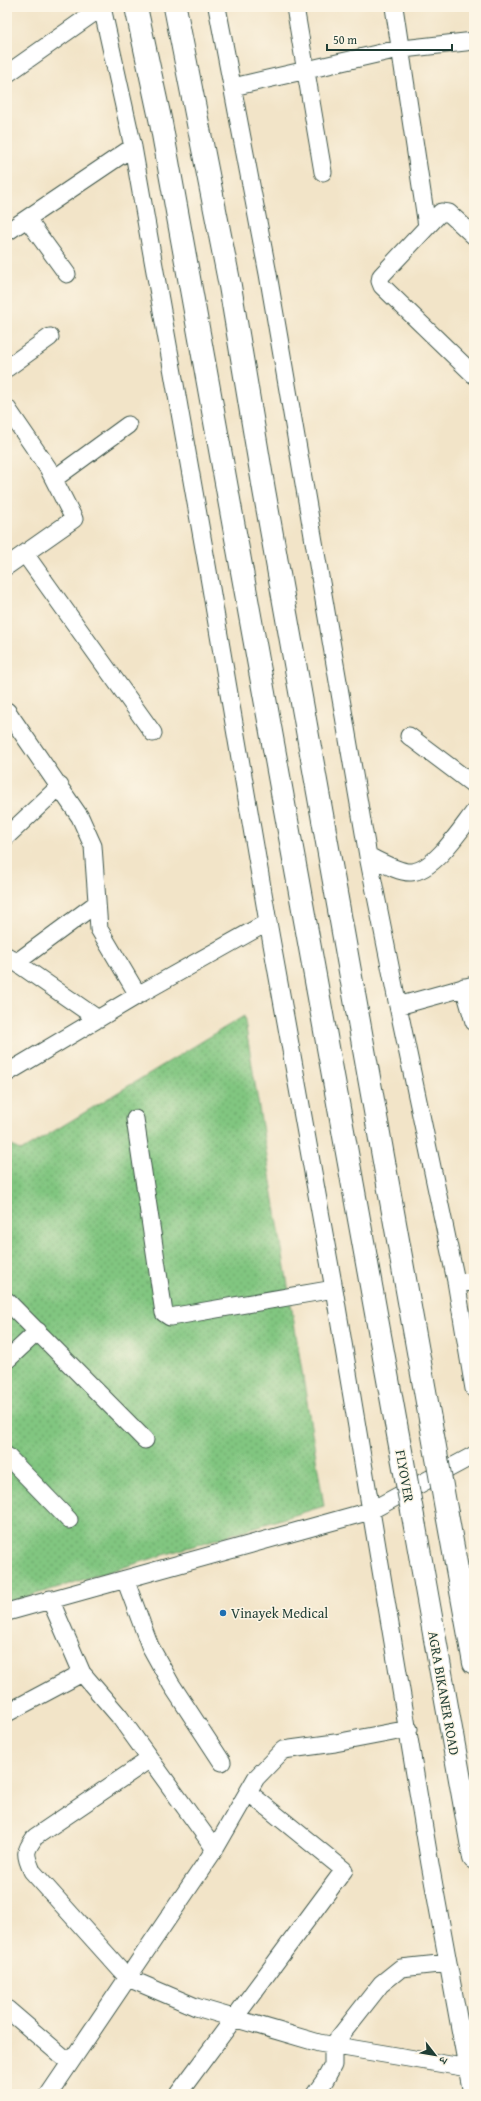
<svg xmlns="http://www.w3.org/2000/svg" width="481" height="2101" font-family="'Gentium Book Plus','Noto Serif Devanagari',serif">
	<defs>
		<pattern id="grass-dots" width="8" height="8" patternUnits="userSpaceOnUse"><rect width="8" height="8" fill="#81c680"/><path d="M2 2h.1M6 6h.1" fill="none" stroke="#69a26a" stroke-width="1.8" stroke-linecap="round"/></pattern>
	</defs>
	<rect width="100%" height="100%" fill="#fcf5e5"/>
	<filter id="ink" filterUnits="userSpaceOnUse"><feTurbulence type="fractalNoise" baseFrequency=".025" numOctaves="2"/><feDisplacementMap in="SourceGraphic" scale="8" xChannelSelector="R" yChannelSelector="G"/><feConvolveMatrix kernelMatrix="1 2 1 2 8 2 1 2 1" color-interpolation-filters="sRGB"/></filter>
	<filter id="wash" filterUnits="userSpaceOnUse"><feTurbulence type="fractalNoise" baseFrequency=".012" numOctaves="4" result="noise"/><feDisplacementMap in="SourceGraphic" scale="16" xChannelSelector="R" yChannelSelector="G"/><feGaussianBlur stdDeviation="0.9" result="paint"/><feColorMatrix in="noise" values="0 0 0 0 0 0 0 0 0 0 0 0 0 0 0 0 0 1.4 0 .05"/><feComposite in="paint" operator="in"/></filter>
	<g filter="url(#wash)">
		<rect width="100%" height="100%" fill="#f2e4c8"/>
		<path fill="url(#grass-dots)" stroke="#50825a" d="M244 1016 324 1506 7 1603V1143L21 1151Z"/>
	</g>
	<g filter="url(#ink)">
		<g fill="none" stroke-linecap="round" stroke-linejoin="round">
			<defs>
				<path id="minor" d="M102 7 133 147 208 571 268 922 334 1289 430 1864 472 2094
					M217 7 268 274 368 856 398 1006 456 1281 474 1389
					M295 7 323 172
					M394 7 427 226
					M7 74 102 7
					M233 87 394 50 474 41
					M27 219 67 274
					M7 232 133 147
					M474 236 449 213 441 212 381 276 380 281 382 286 474 375
					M7 368 50 337
					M7 408 48 468 74 519 7 566
					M54 479 128 425
					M25 554 153 733
					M7 711 80 817 93 846 99 929 138 995
					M409 736 474 785
					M7 836 60 786
					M368 856C379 861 400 873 411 872 434 871 461 829 474 812
					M7 956 98 1019
					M17 962 97 903
					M464 987 474 1022
					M398 1006 474 985
					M7 1073 138 995 268 922
					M135 1119 164 1313 170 1317 334 1289
					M456 1281 474 1283
					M7 1301 145 1440
					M7 1360 38 1331
					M7 1456 69 1520
					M125 1579 150 1646 171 1684 222 1762
					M50 1599 82 1673 119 1716 215 1849
					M7 1612 370 1511 474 1455
					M7 1713 82 1673
					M150 1759 35 1837C24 1852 25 1854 32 1871L128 1978 196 2007 319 2043 468 2068
					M7 2009 70 2063 49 2094
					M70 2063 215 1849 256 1778 283 1750 335 1743 409 1729
					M178 2094 344 1870 248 1792
					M315 2094 325 2080 333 2065V2045L381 1984 401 1968 448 1963"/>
				<path id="highway" d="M136 7 161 123 396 1424
					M175 7 230 286 264 490 430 1419
					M447 1514 474 1663
					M415 1527 474 1858"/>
			</defs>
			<use href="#minor" stroke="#3f564a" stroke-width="19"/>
			<use href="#highway" stroke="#3f564a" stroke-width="24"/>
			<use href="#minor" stroke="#fff" stroke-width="17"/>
			<use href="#highway" stroke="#fff" stroke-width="22"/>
			<defs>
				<path id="highway-bridge" d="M430 1419 447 1514
					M396 1424 415 1527"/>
			</defs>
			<use href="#highway-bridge" stroke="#3f564a" stroke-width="24" stroke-linecap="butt"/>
			<use href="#highway-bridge" stroke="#fff" stroke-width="22"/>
		</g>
	</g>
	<circle fill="#1f6fb2" stroke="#fcf5e5" stroke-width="1.5" cx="223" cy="1613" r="4"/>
	<g text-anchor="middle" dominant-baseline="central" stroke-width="3" stroke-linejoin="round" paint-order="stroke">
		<g font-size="14" fill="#1f3d34" stroke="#fcf5e5">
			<text transform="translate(405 1476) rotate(80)">FLYOVER</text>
			<text transform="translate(444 1693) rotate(80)">AGRA BIKANER ROAD</text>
		</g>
		<g font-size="14" fill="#1f3d34" stroke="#fcf5e5" text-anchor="start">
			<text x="231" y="1613">Vinayek Medical</text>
		</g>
	</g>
	<rect width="481" height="2101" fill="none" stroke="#fcf5e5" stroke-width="24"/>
	<g transform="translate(435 2055) rotate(121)" stroke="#fcf5e5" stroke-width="3" paint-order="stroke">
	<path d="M0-3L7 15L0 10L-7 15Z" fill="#1f3d34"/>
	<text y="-6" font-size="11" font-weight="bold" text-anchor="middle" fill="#1f3d34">उ</text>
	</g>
	<path d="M327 44v6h125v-6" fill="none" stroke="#1f3d34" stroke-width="2"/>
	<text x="333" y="44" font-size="12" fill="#1f3d34" stroke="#fcf5e5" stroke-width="3" paint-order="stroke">50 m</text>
</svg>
